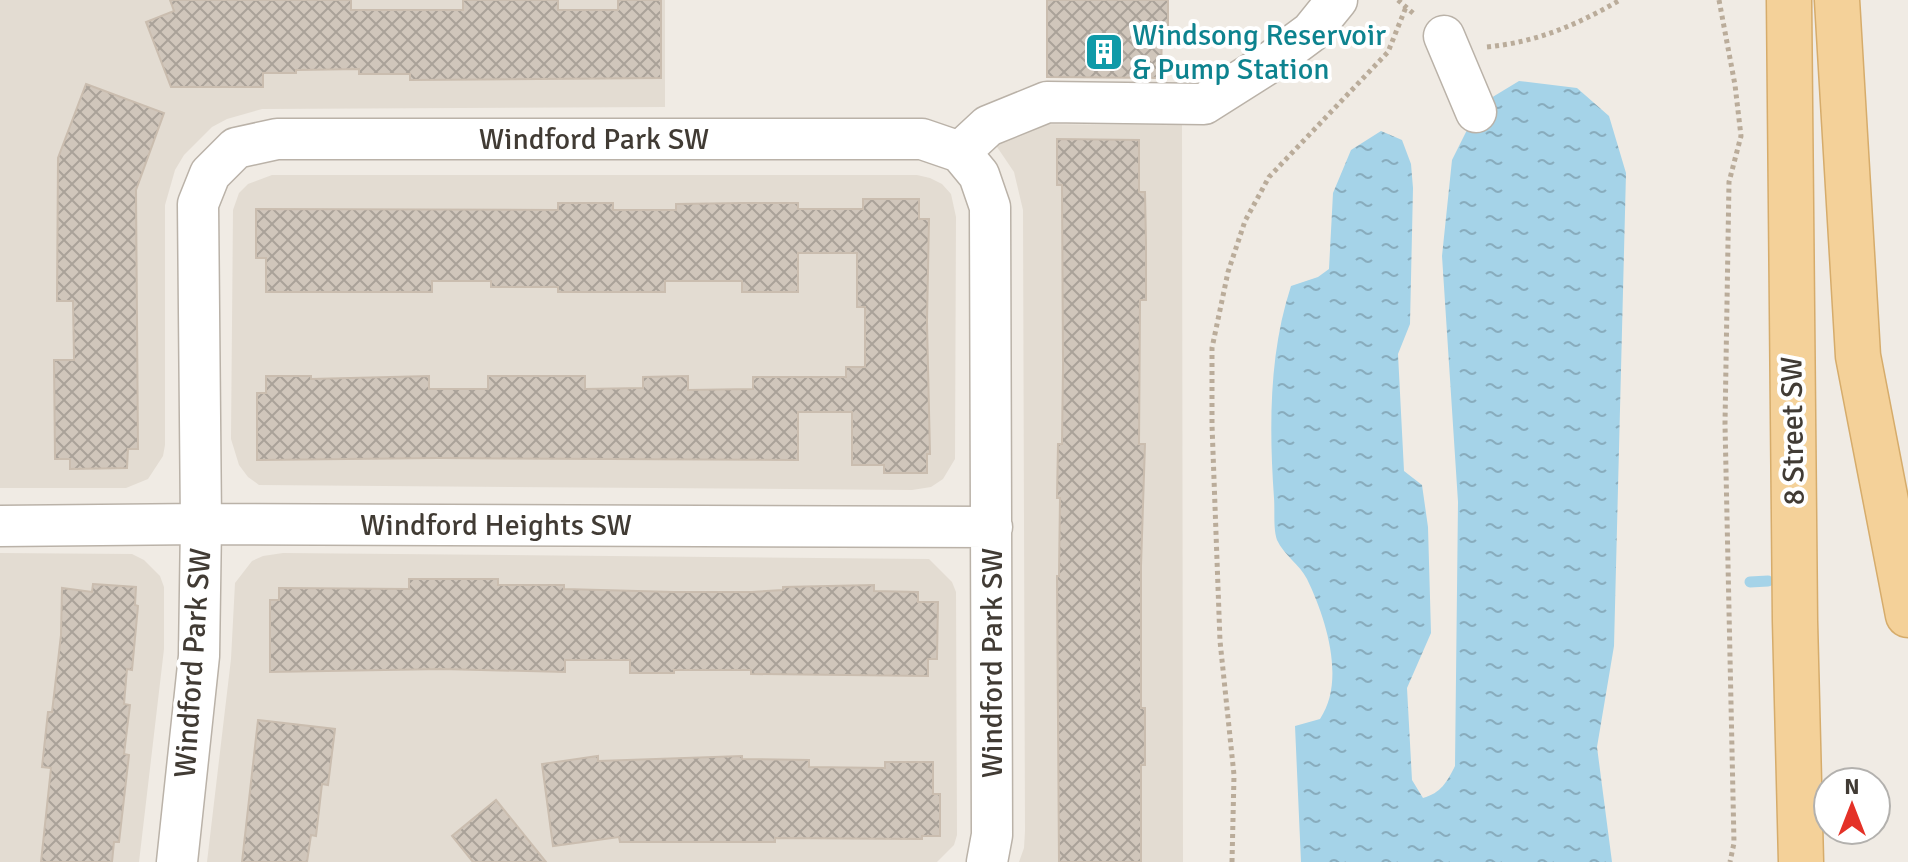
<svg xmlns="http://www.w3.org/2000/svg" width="1908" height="862" font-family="Signika,sans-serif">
	<defs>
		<pattern id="water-ripples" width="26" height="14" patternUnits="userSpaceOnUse" patternTransform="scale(2)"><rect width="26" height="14" fill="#a5d3e8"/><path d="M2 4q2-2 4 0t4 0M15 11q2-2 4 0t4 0" fill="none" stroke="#88acbd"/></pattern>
		<pattern id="building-cross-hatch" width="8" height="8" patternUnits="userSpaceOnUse" patternTransform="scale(2)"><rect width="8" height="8" fill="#d0c6bb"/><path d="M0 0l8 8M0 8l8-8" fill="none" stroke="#aaa299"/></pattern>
	</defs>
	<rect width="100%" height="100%" fill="#f0ebe4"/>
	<path fill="#e3dcd2" d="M0 0H665V107L262 109 227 119 212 127 184 155 175 170 165 205V445L163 456 148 479 126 488H0Z
		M1023 124 1182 125 1183 862H1019L1024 848 1025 831 1023 210 1014 172 993 141Z
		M272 175H917L930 178 942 184 951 194 956 217 955 459 943 479 931 487 912 490 259 485 248 477 239 465 231 439 233 210 239 193 248 184Z
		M0 553 132 554 144 560 160 576 164 587V649L139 862H0Z
		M283 553 929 559 952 582 956 592 957 835 954 845 937 862H207L231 659 235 583 252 561 263 556Z"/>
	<path fill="url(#water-ripples)" d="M1519 81 1577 88 1609 116 1626 173 1614 646 1597 747 1612 862H1301L1295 726 1320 719C1346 681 1326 618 1307 579 1300 565 1284 555 1277 540 1273 529 1275 510 1274 498 1269 427 1269 353 1291 286L1318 277 1329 269 1333 193 1351 150 1381 131 1402 140 1411 164 1413 188 1410 324 1398 354 1404 471 1422 485 1428 527 1431 633 1407 688 1412 780 1423 798C1441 793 1447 782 1455 766L1458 502 1442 256 1452 160 1476 112 1486 101Z"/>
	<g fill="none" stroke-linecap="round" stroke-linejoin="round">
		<path stroke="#a5d3e8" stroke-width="11" d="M1750 582 1768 581"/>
	</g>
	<path fill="url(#building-cross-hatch)" stroke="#cabdaf" stroke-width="2" d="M170 0H351V10H463V0H558V10H618V0H661V78L410 80V74H359V69L296 70V73H263V87H171L146 22 174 11Z
		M1047 0H1168V27H1162L1161 78 1047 77Z
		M86 84 164 113 136 190 138 449H128L127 468 70 469V459H55L54 360H74L73 301H57L58 158Z
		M1057 139 1139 140V192H1145L1146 243V300H1140L1139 444H1145L1141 566V708H1145V765H1141V862H1059L1057 576H1059L1060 498H1057L1058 444H1062L1063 366 1062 185H1057Z
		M863 199H919V219H929L927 322 930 454H927V473H884V465H852V412H798V460L437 458 257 460V393H266V376H311V379L429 376V389H488V376H585V389L643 388V377L688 376V390L753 389V377H846V367H865V307H857V253H798V292H742V281H665V292H558V287H491V281H432V292H266V258H256V209L558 210V203H613V210H676V204L742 203H798V209H863Z
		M409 579H498V585H564V589L674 592H752L783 590V587L874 585V591L918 592V602H938L937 659H928V676L751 674V670H674V673H630V660H565V672L442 669 270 672V600H279V588L409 589Z
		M93 584 136 587 135 605 138 606 132 670 127 669 124 704 130 705 124 754 129 755 119 842H114L112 862H41L51 768 42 767 48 712H52L61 635 62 588 92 592Z
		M258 720 335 729 328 785 322 784 316 836 311 835 307 862H242Z
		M598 756V761L742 756V759L809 760V767L885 768V762H933V794H940V836H922V839L775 838V842H620L619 837 553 846 542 764Z
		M496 800 546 862H473L452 836Z"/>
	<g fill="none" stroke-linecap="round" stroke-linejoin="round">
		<defs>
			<path id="minor" d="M1444 36 1476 112
				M960 152 988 126 1047 102 1204 104 1272 61 1311 32 1337 0
				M0 526 201 524 992 527
				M177 862 199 656 201 524 198 204 210 174 236 148 277 139H922L960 152 979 175 990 207 992 835 987 862"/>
			<path id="major" d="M1789 0 1795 621 1801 862
				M1837 0 1858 356 1908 615"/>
		</defs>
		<use href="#minor" stroke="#bab2a8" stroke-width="43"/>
		<use href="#major" stroke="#d6ac6b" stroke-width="47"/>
		<path stroke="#baac9a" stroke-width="5" stroke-dasharray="4 4" stroke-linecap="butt" d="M1398 0 1414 14
			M1719 0 1735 85 1741 136 1729 182 1725 424 1734 843 1730 862
			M1487 47C1537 42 1577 25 1620 0
			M1232 862 1234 775 1220 641 1212 425V348L1228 272 1245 221 1269 177 1388 52 1406 7"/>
		<use href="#minor" stroke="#fff" stroke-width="40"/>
		<use href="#major" stroke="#f4d199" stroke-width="44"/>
	</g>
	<defs>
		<symbol id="building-square" viewBox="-11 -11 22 22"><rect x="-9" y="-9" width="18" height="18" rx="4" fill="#0f9aa8" stroke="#fff"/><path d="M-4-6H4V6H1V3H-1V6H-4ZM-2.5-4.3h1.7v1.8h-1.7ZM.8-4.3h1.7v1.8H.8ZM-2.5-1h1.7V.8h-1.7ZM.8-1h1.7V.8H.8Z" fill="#fff"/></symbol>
	</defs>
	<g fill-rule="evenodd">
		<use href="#building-square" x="1082" y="30" width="44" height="44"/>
	</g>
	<g text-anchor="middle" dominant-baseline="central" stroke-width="8" stroke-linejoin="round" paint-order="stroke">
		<g font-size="30" fill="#0d838f" stroke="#fff" text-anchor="start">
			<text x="1132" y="35">Windsong Reservoir<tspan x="1132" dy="34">&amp; Pump Station</tspan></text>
		</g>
		<g font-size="30" fill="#413b34" stroke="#fff">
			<text x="594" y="139">Windford Park SW</text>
			<text transform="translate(1793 431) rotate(-91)">8 Street SW</text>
			<text x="496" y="525">Windford Heights SW</text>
			<text transform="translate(193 663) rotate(-86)">Windford Park SW</text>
			<text transform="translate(992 663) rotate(-90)">Windford Park SW</text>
		</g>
	</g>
	<g transform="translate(1852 806)"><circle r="38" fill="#ffffff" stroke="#b3b1ae" stroke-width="2"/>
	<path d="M0-6L14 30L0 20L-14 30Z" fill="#e43127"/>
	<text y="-12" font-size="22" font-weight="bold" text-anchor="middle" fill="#413b34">N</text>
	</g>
</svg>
